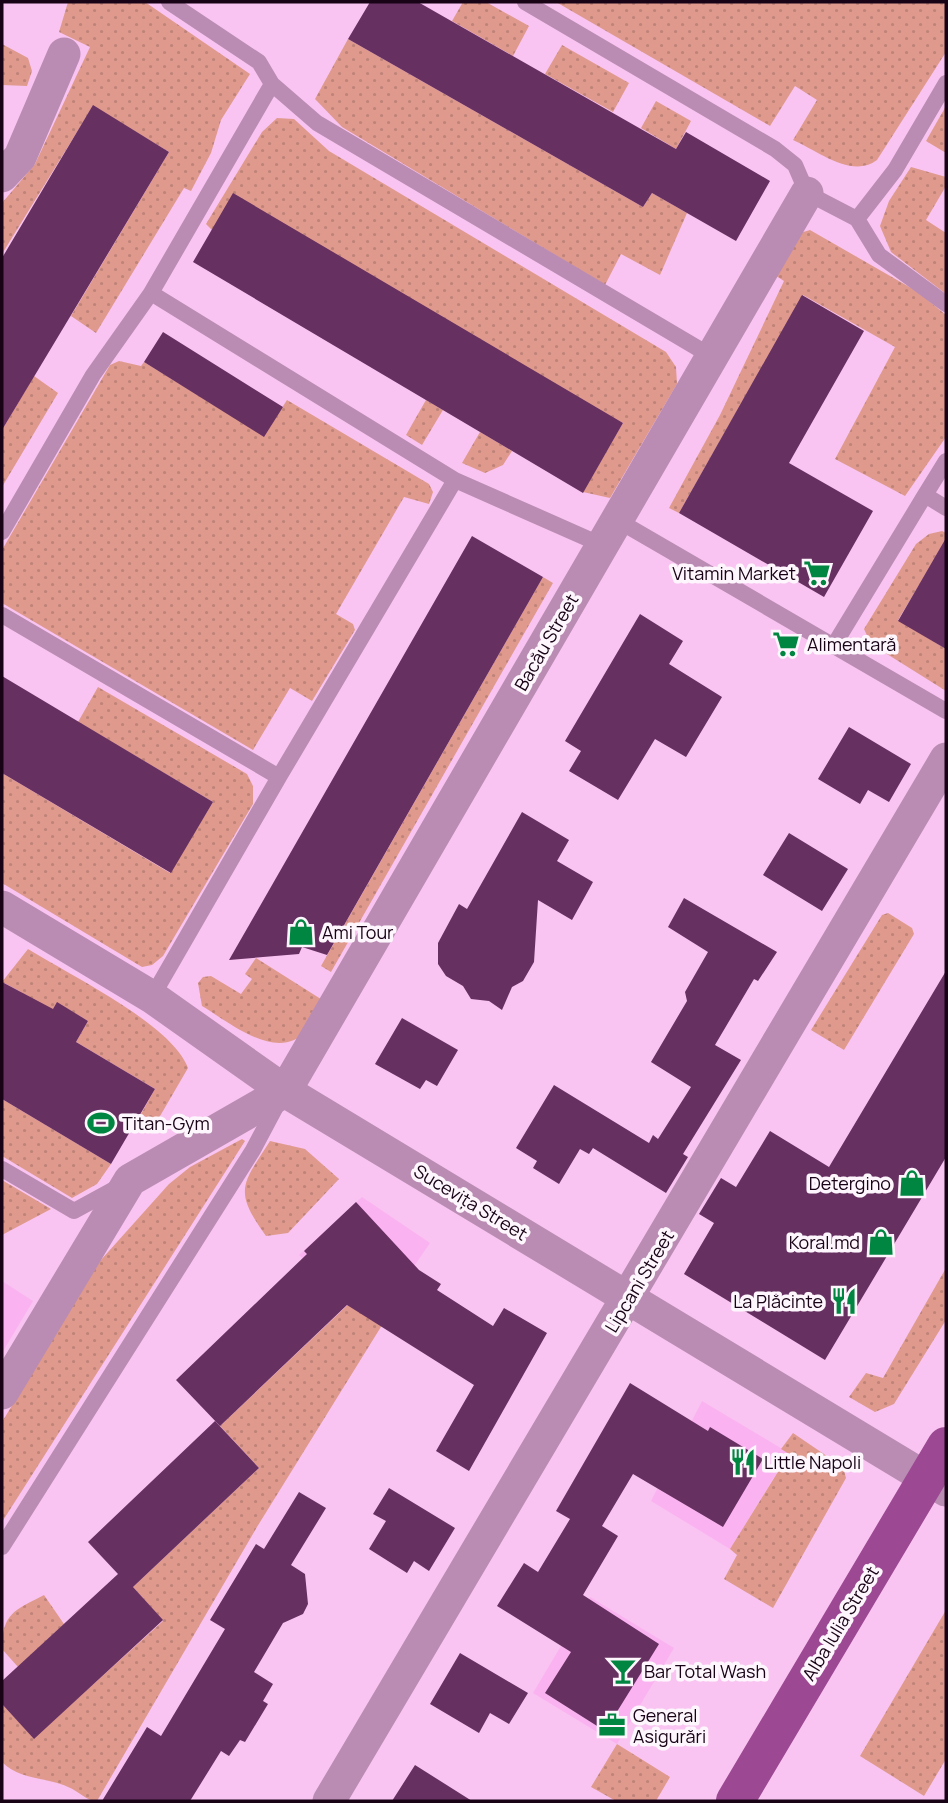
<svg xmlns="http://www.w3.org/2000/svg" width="948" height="1803" font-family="Manrope,sans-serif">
	<defs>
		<pattern id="park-dots" width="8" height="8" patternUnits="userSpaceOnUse" patternTransform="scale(1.75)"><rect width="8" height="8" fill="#df9a8d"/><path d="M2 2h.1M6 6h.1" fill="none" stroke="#bf8379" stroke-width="1.8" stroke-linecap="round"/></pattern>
	</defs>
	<rect width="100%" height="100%" fill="#f9c4f1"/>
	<path fill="#fab3f0" d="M362 1197 430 1243 406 1278 303 1259 299 1255Z
		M2 1281 33 1301 2 1353Z
		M702 1401 789 1453 730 1549 651 1501Z
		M590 1597 674 1648 617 1744 533 1693Z"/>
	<path fill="url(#park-dots)" d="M68 2H145L250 74 221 120 211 153 191 191 184 188 96 333 71 316 169 152 93 106 2 254V203L35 164 90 47 59 32Z
		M463 2H486L529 26 513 56 452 21Z
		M556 2H946V52L877 160C852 179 818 151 793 140L817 100 795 86 770 126Z
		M348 39 643 207 652 193 687 213 660 275 621 254 605 285 342 127 315 99Z
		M2 44 28 58 32 71 27 86 2 85Z
		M562 45 629 83 613 112 545 74Z
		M656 101 691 121 676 149 641 128Z
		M946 106V153L926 141Z
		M277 118 294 119 329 151 666 352 676 367 677 384 610 498 583 492 623 423 212 230 206 224 262 132Z
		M911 167 946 177V186L926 220 946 233V294L891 252 880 226 889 201Z
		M810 230 918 292 946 315V437L905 496 835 459 895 347 803 295 679 513 669 508 720 415 784 281 773 274 800 233Z
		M119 361 141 366 144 362 264 436 287 400 429 484 433 492 429 504 404 497 336 614 353 624 355 630 312 701 290 688 253 750 2 603V550L110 365Z
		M34 376 58 393 2 487V430Z
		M426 400 443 410 422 445 406 435Z
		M480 432 512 451 503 465 485 473 462 463Z
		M942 531 946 533V552L941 549 898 620 946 649V691L871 644 864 629 916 544 929 534Z
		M543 577 553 583 331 972 321 966Z
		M98 687 247 774 253 786V804L163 956 152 965 142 967 2 883V773L170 873 213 802 78 722Z
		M888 913 912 928 914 934 844 1050 811 1030 882 915Z
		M28 949C68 974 173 1025 188 1068L156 1123 141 1114 155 1089 76 1042 88 1021 57 1003 45 1024 21 992 2 982Z
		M256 958 324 1001C319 1010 314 1022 307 1030 278 1064 229 1022 202 1006L198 983 203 977 211 976 241 994 252 979 245 974Z
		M2 1099 111 1164 97 1184 72 1198 2 1156Z
		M242 1139 245 1141 2 1522V1422L100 1261 169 1184 190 1167Z
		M270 1141 305 1149 339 1179 288 1233 266 1236C233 1190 242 1185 270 1141Z
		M2 1180 51 1209 2 1235Z
		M946 1268V1320L894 1404 875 1412 849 1397 866 1373 883 1378Z
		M354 1299 384 1322 257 1527 97 1801C86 1801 79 1791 68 1787 47 1777 19 1780 2 1762V1704L34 1738 163 1621 133 1587 259 1468 220 1426Z
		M793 1433 843 1467 846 1478 773 1608 724 1579 737 1555 730 1549 789 1454 781 1449Z
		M44 1595 64 1624 18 1667 2 1649C2 1613 15 1610 44 1595Z
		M946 1610V1759L924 1796 860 1756Z
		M617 1744 670 1777 656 1801H616L591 1787Z"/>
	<path fill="#663061" d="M370 2H418L676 149 686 132 770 181 736 241 652 193 643 207 348 39Z
		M93 105 169 152 2 430V258Z
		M233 193 623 423 583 493 193 262Z
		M802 295 864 331 789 463 873 511 824 597 679 513Z
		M163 332 283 407 264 437 144 362Z
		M472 536 543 577 327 955 302 947 299 954 229 960Z
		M946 538V649L898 621Z
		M640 614 683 641 669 664 722 697 686 757 655 739 618 800 569 771 581 751 565 741Z
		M2 676 213 802 171 873 2 773Z
		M849 727 911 764 889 802 868 790 860 804 818 779Z
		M522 812 569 840 557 861 593 882 572 920 538 900 534 962 523 981 512 987 502 1010 489 1001 471 999 463 986 446 976 438 964V943L459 904 467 909Z
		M789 833 848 869 822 911 763 875Z
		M684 898 777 952 758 981 754 979 715 1045 741 1060 683 1154 688 1157 666 1193 593 1148 589 1154 580 1149 559 1184 533 1168 537 1161 516 1148 554 1085 649 1143 653 1135 658 1139 691 1087 651 1062 687 1001 685 992 708 952 668 927Z
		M946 971V1157L825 1360 684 1274 714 1223 699 1214 721 1178 736 1187 770 1131 829 1167Z
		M2 982 53 1009 57 1002 88 1021 76 1042 155 1089 111 1164 2 1099Z
		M402 1018 458 1050 437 1086 426 1080 420 1089 375 1064Z
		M356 1202 419 1270 441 1284 437 1290 493 1326 504 1308 547 1333 469 1471 436 1451 474 1385 347 1305 220 1426 176 1380 307 1254 304 1251Z
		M630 1383 708 1431 710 1427 763 1459 723 1527 633 1474 602 1526 618 1536 583 1595 659 1644 605 1731 545 1693 571 1652 497 1606 524 1563 538 1572 570 1519 556 1511Z
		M215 1421 259 1468 133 1587 163 1620 34 1739 2 1704V1681L118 1574 88 1542Z
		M389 1488 455 1528 429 1571 414 1561 407 1573 369 1549 386 1521 373 1514Z
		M299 1492 326 1508 291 1565 305 1574 308 1604 303 1614 283 1623 254 1672 273 1684 263 1701 268 1704 245 1742 240 1740 229 1756 221 1751 190 1801H102L147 1727 161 1736 225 1629 210 1620 256 1544 264 1549Z
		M460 1653 528 1693 509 1724 490 1713 479 1733 430 1704Z
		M415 1765 472 1801H392Z"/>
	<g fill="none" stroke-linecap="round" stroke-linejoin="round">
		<path stroke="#ba8cb3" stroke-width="16" d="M169 2 259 62 272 84 317 123 711 356
			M525 2 775 149 795 165 807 193 857 219 895 170 946 83
			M857 219 879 255 946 304
			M151 293 455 480 279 777
			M455 480 602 545
			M925 495 946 461
			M617 520 946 711
			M2 532 93 375 151 293 272 84
			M2 615 279 777 152 997
			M834 645 925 495 946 508
			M2 1169 74 1211 118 1187
			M2 1547 253 1150 279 1101"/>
		<path stroke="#ba8cb3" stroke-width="33" d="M2 176 20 157 64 54
			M2 907 152 997 285 1091 946 1490
			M2 1393 130 1180 285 1091 807 193
			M329 1801 946 759"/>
		<path stroke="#9c4893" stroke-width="38" d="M735 1801 946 1446"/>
	</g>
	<defs>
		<symbol id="supermarket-bare" viewBox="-9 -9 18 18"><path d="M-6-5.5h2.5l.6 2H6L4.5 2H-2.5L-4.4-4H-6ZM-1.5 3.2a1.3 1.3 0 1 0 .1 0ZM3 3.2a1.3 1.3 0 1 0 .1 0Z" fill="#018641" stroke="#fdf6fc" stroke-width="2.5" paint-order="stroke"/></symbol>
		<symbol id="shop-bare" viewBox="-9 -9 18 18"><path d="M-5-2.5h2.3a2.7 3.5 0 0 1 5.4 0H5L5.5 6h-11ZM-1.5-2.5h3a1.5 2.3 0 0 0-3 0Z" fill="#018641" stroke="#fdf6fc" stroke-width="2.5" paint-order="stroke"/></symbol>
		<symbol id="stadium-bare" viewBox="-9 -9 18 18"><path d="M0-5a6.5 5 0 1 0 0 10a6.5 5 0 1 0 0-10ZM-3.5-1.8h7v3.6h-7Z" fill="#018641" stroke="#fdf6fc" stroke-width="2.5" paint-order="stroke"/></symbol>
		<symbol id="restaurant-bare" viewBox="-9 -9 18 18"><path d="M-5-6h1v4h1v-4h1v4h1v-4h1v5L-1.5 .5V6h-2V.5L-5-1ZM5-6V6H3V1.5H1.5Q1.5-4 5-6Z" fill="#018641" stroke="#fdf6fc" stroke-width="2.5" paint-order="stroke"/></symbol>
		<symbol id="bar-bare" viewBox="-9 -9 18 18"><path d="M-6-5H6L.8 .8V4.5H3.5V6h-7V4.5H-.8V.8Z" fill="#018641" stroke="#fdf6fc" stroke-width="2.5" paint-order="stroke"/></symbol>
		<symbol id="office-bare" viewBox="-9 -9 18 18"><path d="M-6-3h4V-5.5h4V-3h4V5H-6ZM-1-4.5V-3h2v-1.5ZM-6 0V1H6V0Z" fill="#018641" stroke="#fdf6fc" stroke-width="2.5" paint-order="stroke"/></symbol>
	</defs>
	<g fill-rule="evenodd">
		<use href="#supermarket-bare" x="798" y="554" width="38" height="38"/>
		<use href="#supermarket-bare" x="767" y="625" width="38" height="38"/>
		<use href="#shop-bare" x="282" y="913" width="38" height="38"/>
		<use href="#stadium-bare" x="82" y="1104" width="38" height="38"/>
		<use href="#shop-bare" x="893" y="1164" width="38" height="38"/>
		<use href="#shop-bare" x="862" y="1223" width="38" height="38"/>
		<use href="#restaurant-bare" x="825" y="1282" width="38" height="38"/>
		<use href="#restaurant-bare" x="724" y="1443" width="38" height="38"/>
		<use href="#bar-bare" x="604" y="1652" width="38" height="38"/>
		<use href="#office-bare" x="593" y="1706" width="38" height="38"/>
	</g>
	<g text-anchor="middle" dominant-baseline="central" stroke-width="7" stroke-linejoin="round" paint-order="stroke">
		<g font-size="18" fill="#180316" stroke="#fdf6fc" text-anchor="start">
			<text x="796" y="573" text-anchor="end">Vitamin Market</text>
			<text x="807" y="644">Alimentară</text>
			<text x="322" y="932">Ami Tour</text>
			<text x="122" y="1123">Titan-Gym</text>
			<text x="891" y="1183" text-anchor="end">Detergino</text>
			<text x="860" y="1242" text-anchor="end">Koral.md</text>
			<text x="823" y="1301" text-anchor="end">La Plăcinte</text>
			<text x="764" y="1462">Little Napoli</text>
			<text x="644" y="1671">Bar Total Wash</text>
			<text x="633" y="1715">General<tspan x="633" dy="21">Asigurări</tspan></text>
		</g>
		<g font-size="18" fill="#180316" stroke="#fdf6fc">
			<text transform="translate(546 642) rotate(-60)">Bacău Street</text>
			<text transform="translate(471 1202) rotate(31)">Sucevița Street</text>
			<text transform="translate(639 1281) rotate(-59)">Lipcani Street</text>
			<text transform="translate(840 1623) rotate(-59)">Alba Iulia Street</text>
		</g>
	</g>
	<rect width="948" height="1803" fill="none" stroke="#180316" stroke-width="7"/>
</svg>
